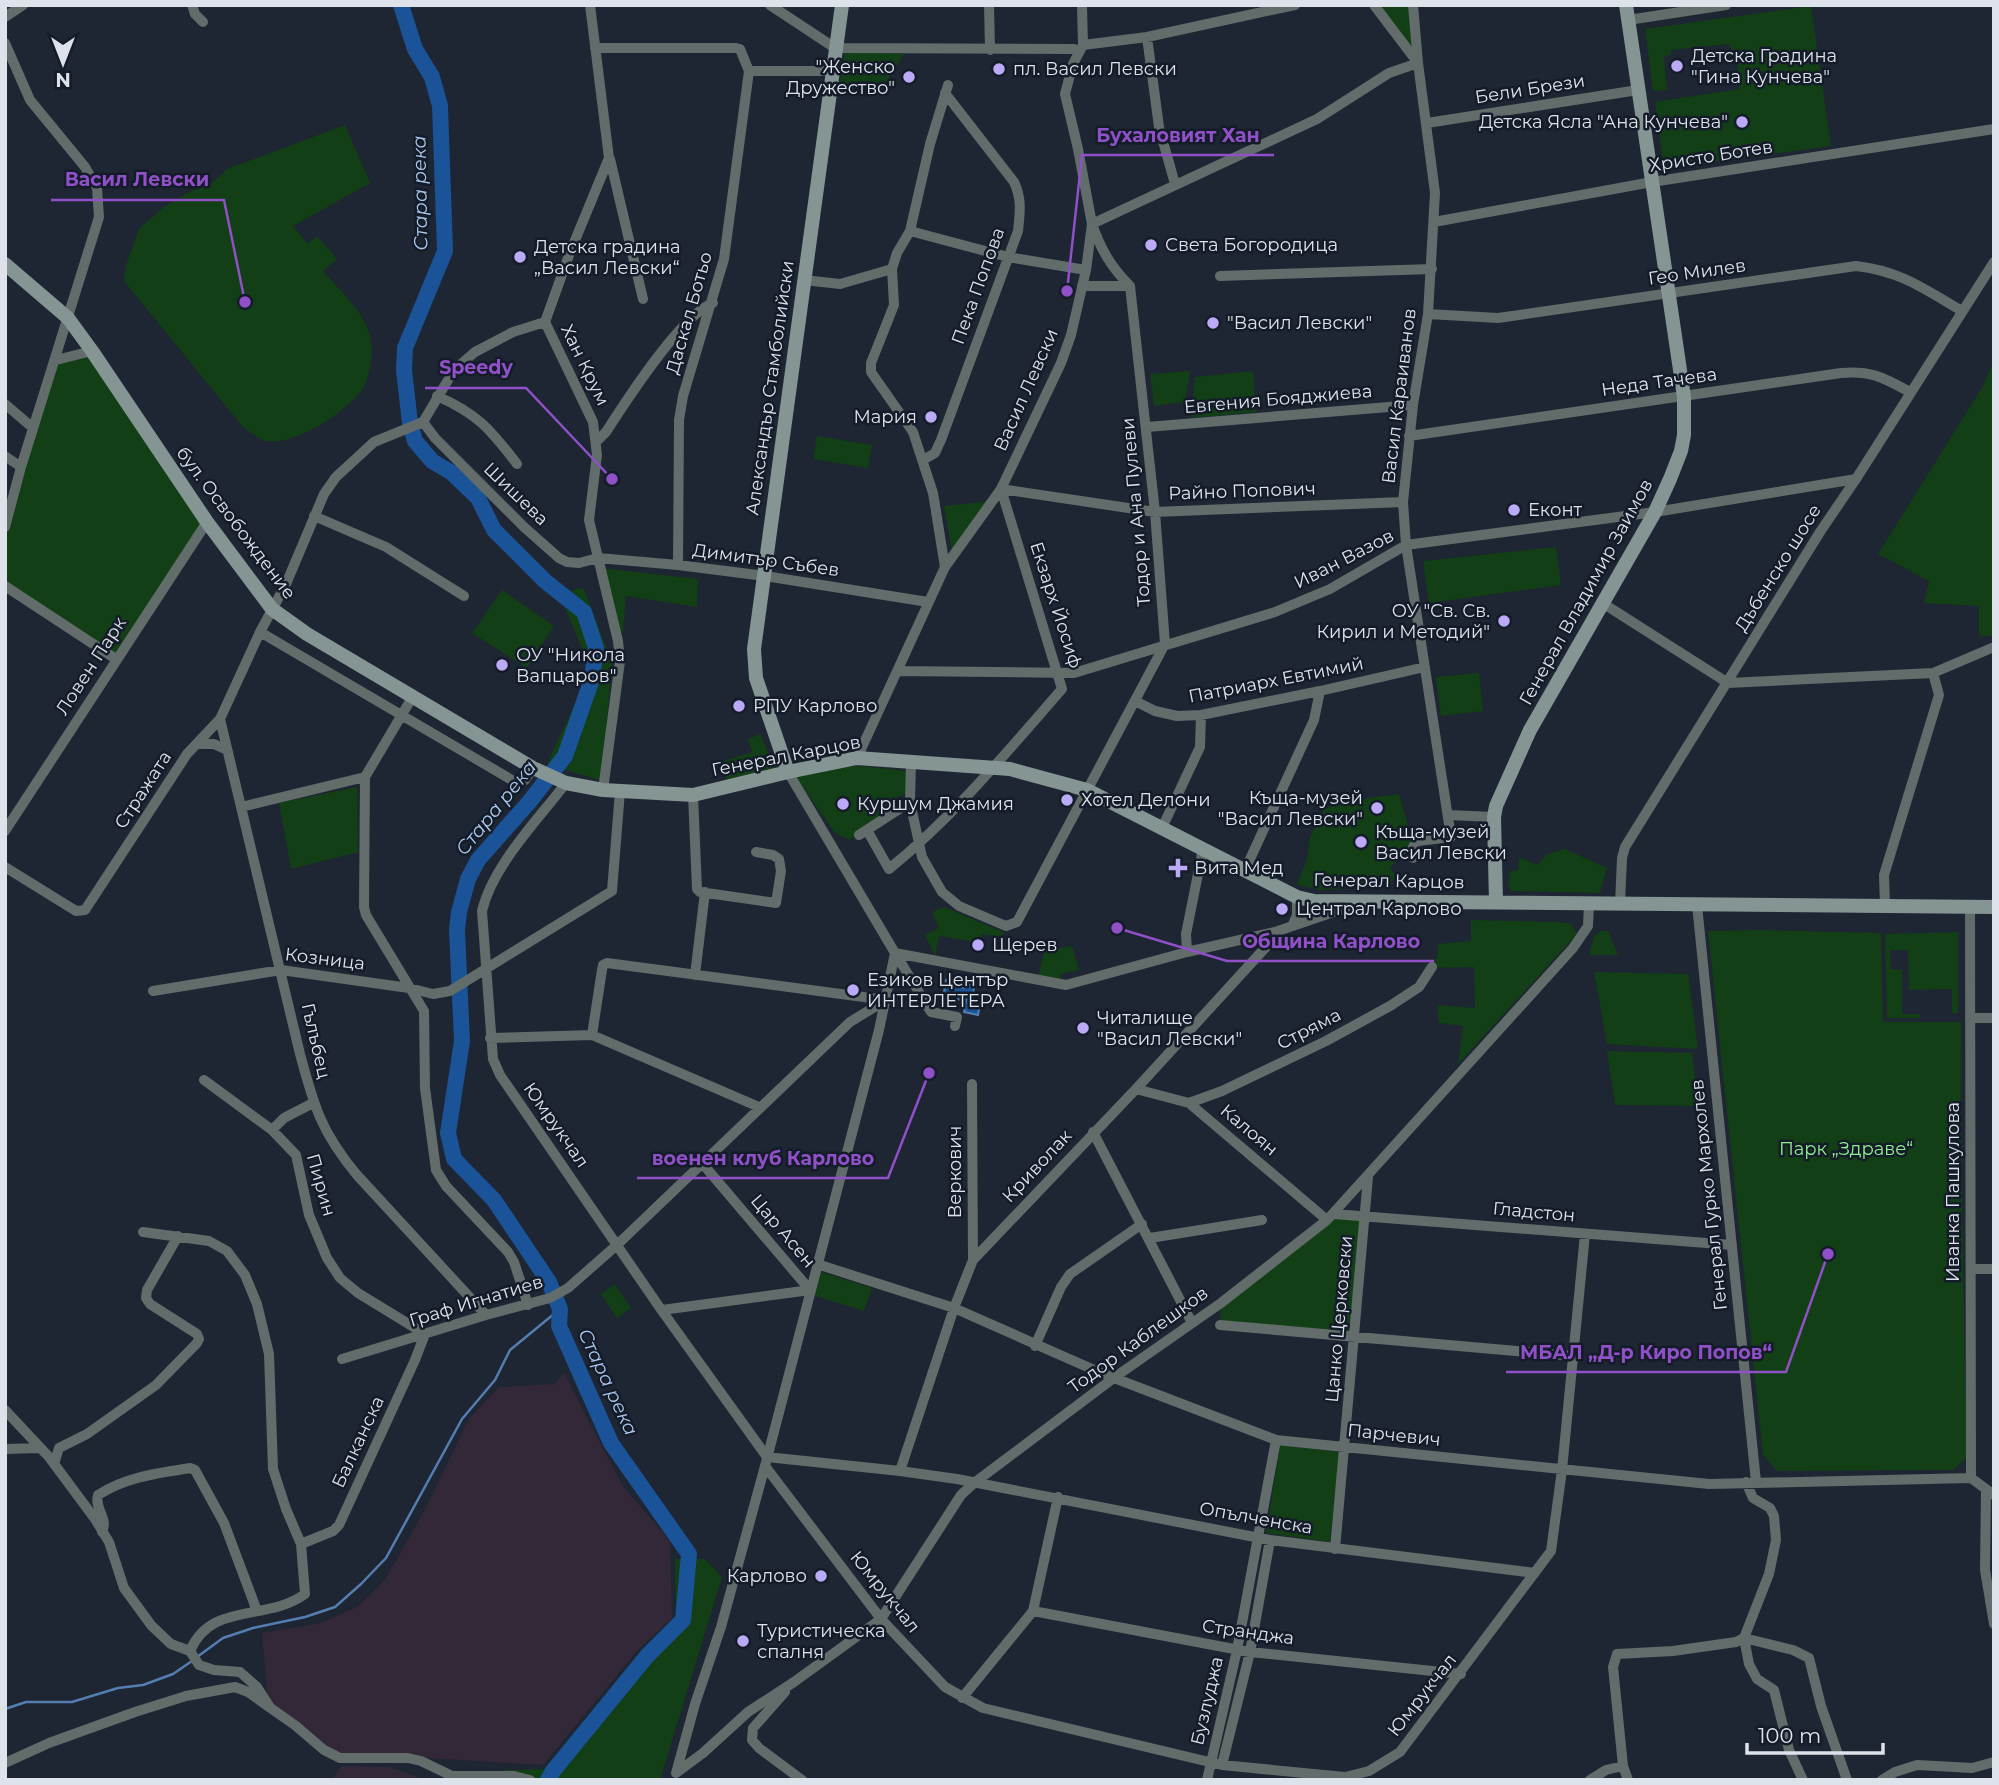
<svg xmlns="http://www.w3.org/2000/svg" width="1999" height="1785" font-family="Montserrat,sans-serif">
	<rect width="100%" height="100%" fill="#1e2533"/>
	<path fill="#322837" d="M564 1373 622 1485 670 1541 672 1618 637 1651 543 1765 336 1753 268 1702 262 1633 321 1623 357 1607 385 1580 424 1511 470 1417 499 1387 554 1384Z
		M341 1766 390 1767 426 1780H332Z"/>
	<path fill="#123f15" d="M1374 5H1413L1418 63Z
		M1811 6 1831 146 1664 169 1655 102 1739 89 1736 50 1731 49 1729 44 1671 50V55L1664 56 1667 90 1653 91 1645 29Z
		M845 52 904 54 884 86 839 85Z
		M345 125 370 183 293 226 308 244 317 236 337 259 323 271C340 291 368 315 371 341 373 355 370 377 363 388 349 411 293 447 266 441 258 439 250 432 243 427L124 281 126 265 139 229 165 206 189 192 211 184 227 169Z
		M92 351 207 522 116 659 5 586V527L56 360Z
		M1994 360V635L1979 637V606L1924 603 1929 581 1878 554 1983 386Z
		M1190 371 1185 402 1154 406 1150 374Z
		M1253 371 1256 412 1191 418 1195 377Z
		M817 436 872 445 868 468 813 459Z
		M992 501 953 557 944 506Z
		M1556 547 1561 585 1429 603 1423 561Z
		M601 568 698 579 697 607 626 596 623 632 615 631Z
		M577 588 584 589 612 663 602 781 547 764 587 677V661L561 598Z
		M502 590 554 626 527 668 472 633Z
		M1479 673 1483 711 1441 716 1436 677Z
		M760 734 776 770 728 784 721 762 752 752 748 739Z
		M862 766 907 771 908 792 896 798 901 805 849 840 835 833 796 777 842 767Z
		M357 787 358 852 291 869 279 803Z
		M1399 794 1414 847 1390 867 1395 875 1391 885 1321 890 1297 885 1307 859 1310 837 1324 809 1354 800Z
		M1565 849 1607 868 1600 893 1511 891 1508 884 1510 871 1518 870 1519 857 1537 865 1547 854Z
		M944 907 1003 932 1002 937 982 934 980 943 939 936 935 956 925 935 939 928 932 912Z
		M1471 920 1559 922 1571 924 1577 934 1458 1064 1463 1026 1439 1023 1437 1005 1475 1008 1474 967 1424 968 1437 958 1438 944 1471 941Z
		M1761 930 1881 933 1883 1022H1961C1960 1167 1965 1313 1966 1458L1953 1470 1777 1471 1763 1455 1708 931Z
		M1601 931H1608L1618 955H1589L1594 936Z
		M1958 932V1013H1952V989L1909 990 1908 950H1890L1891 969 1902 970V1014H1920V1018H1887L1885 934Z
		M1046 941 1059 948 1072 946 1079 970 1060 974 1061 978 1048 980 1038 978Z
		M1594 972 1688 974 1698 1049 1607 1044Z
		M1607 1051 1692 1053 1698 1106 1615 1105Z
		M1334 1214 1366 1216 1355 1336 1220 1325 1221 1303Z
		M818 1271 872 1288 864 1311 812 1295Z
		M615 1284 631 1308 617 1318 601 1294Z
		M1280 1445 1339 1452 1330 1542 1266 1533Z
		M675 1559H705L722 1577 660 1780H503L504 1770 545 1769 639 1654 676 1620Z"/>
	<path fill="#1a5397" stroke="#547eb0" stroke-width="2" d="M946 980 961 983V987L965 988 967 984 974 986 973 996 981 998 978 1015 964 1012 966 1000 943 998Z"/>
	<g fill="none" stroke-linecap="round" stroke-linejoin="round">
		<path stroke="#547eb0" stroke-width="2.5" d="M197 1657 223 1638 253 1628 305 1617 335 1607 361 1584 386 1558 462 1419 495 1380 510 1350 560 1309
			M5 1709 26 1702H72L118 1688 143 1685 173 1674 192 1661"/>
		<path stroke="#1a5397" stroke-width="16" d="M401 5 415 49 432 77 440 106 445 251 405 348 404 370 410 423 415 441 432 461 452 473 478 498 494 530 545 581 584 612 596 648 592 679 565 756 530 801 478 860 468 879 459 912 457 930 462 1041 448 1133 454 1159 494 1200 549 1282 560 1309 559 1326 611 1443 689 1554 683 1620 647 1656 553 1771 548 1780"/>
		<path stroke="#626c6b" stroke-width="10" d="M192 5 195 14 203 22
			M590 5 609 158 569 255 545 322 593 422 597 455 589 520 618 641 620 661 603 790
			M770 5 835 48 1074 49
			M989 5 990 50
			M1374 5 1418 63 1435 193 1428 314 1413 405 1403 502 1406 545 1451 837 1418 841 1413 847V858
			M5 17 23 5
			M1628 20 1726 5
			M1147 37 1159 127 1175 184
			M5 43 30 100 85 167 97 188 99 217 21 467 5 527
			M1083 45 1147 37 1295 5
			M595 48H736L740 49 749 71H832
			M1427 123 1638 90
			M610 159 643 299
			M1434 222 1652 182 1994 129
			M910 231 1008 257 1086 270
			M1220 276 1432 269
			M804 280 840 284 892 269
			M1082 286H1130
			M1428 314 1498 318 1856 266C1901 271 1924 289 1962 311
			M56 360 92 351
			M437 396C478 414 490 429 517 464
			M5 404 33 428
			M423 422 435 438 524 527 559 558 567 562 579 563 598 558 678 565 765 576 928 602
			M1147 427 1413 405
			M1409 436 1841 373C1871 370 1884 378 1910 392
			M596 442 606 432C626 401 681 315 713 303
			M5 456 21 467
			M923 460 935 453 941 440 1018 231C1020 212 1022 199 1014 182L945 93
			M314 516 386 547 464 596
			M678 565 679 420 683 396 724 259 749 71
			M945 567 933 493 913 432 871 372V363L894 305 892 269 897 253 910 231 930 144 948 85
			M5 586 116 659
			M1604 604 1728 683 1933 673 1939 695 1884 875 1885 906
			M260 632 517 783 525 780 533 768
			M897 671 1074 673 1275 612 1330 589 1406 545 1655 512 1856 479
			M1933 673 1994 647
			M413 696 365 777 364 907 366 915 424 1011 425 1088 436 1170 446 1186 508 1252 514 1262 528 1305
			M1135 701 1155 711 1177 716 1201 715 1320 691 1425 667
			M220 719 300 1054C314 1106 321 1132 357 1175L486 1315
			M199 744H214L227 750
			M857 758 945 567 1001 489 1061 363 1071 335 1086 270 1092 224 1078 149 1065 94 1073 64 1083 45 1082 5
			M566 783C537 821 493 865 482 911L493 1059 500 1075 660 1308 767 1457
			M693 795 697 889 700 892 776 903 781 871 779 859 773 855 756 852
			M910 802 922 857 942 892 959 906 1006 926 1017 922 1165 644 1155 512 1130 286C1111 267 1101 250 1092 224L1317 119 1389 73 1418 63 1413 5
			M241 807 365 777
			M1448 815 1494 817
			M1162 828 1200 747 1201 715
			M867 830 889 869C954 816 1007 752 1062 689L1001 489 1155 512 1403 502
			M5 831 207 522
			M859 835 910 802 911 761
			M5 867 76 911 85 910 187 754 220 719 260 632 286 584 324 494 336 477 374 442 423 422 454 370 475 352 513 332 545 322
			M1245 870 1314 720 1320 691
			M1620 904 1622 858 1625 847 1820 532 1856 479 1994 262
			M1697 905 1756 1482
			M1970 906 1971 1478
			M1293 924 1297 915V897
			M1187 952 1186 934 1203 849
			M695 975 705 892
			M153 991 281 970 409 988 433 994 450 991 612 891 620 791
			M1970 1018H1994
			M955 1026 957 1017 931 1012 895 953 1066 985 1187 952 1275 932 1357 904
			M592 1035 759 1107
			M204 1080 272 1130 296 1155 309 1215 327 1258 340 1278 358 1293 425 1334 415 1360 339 1525 333 1531 301 1544
			M972 1084 973 1260
			M1136 1089 1189 1103 1327 1220
			M1189 1103 1222 1091 1326 1041 1390 1006 1419 987 1432 967
			M272 1130 284 1118 313 1103
			M1093 1132 1192 1323
			M702 1163 810 1290
			M1334 1214 1732 1245
			M143 1232 209 1241 227 1251 245 1275 257 1304 269 1354 273 1469 286 1509 301 1544 305 1594C267 1622 211 1601 190 1651
			M1150 1238 1262 1220
			M817 1264 954 1308 1101 1373 1276 1440 1709 1484 1971 1478 1994 1495
			M1971 1269H1994
			M662 1310 810 1290
			M1220 1325 1573 1356
			M1035 1346 1061 1287 1070 1274 1142 1224
			M342 1359 486 1315 550 1298 568 1288 618 1244 850 1022 886 1000 607 963 603 965 602 970 592 1035 490 1038
			M5 1410 49 1457 95 1519 109 1542 124 1588 151 1625 171 1644 190 1651 199 1665 214 1670 240 1672 257 1687 269 1706
			M5 1449 40 1448
			M767 1457 900 1471 957 1479 1270 1540 1535 1573
			M54 1464 59 1448 87 1434 156 1385 197 1343 199 1339 197 1334 150 1304 146 1298 147 1290 178 1236
			M765 1466 881 1619 945 1687 983 1708 1222 1765 1345 1777 1369 1771 1400 1752 1551 1551 1562 1470 1585 1234
			M900 1471 954 1308 973 1260 1136 1089 1265 948 1275 932
			M1746 1482 1753 1498 1770 1508 1774 1516 1776 1540 1769 1574 1744 1638 1749 1664 1757 1679 1774 1690 1789 1750 1803 1780
			M1986 1490 1985 1570 1994 1624
			M102 1532C109 1518 94 1509 98 1495 126 1477 158 1473 190 1468L195 1470 224 1523 257 1611
			M1335 1549 1368 1177
			M1033 1611 1250 1652 1461 1674
			M1744 1638 1793 1650 1809 1658 1821 1706 1847 1780
			M785 1692 753 1728 752 1740 759 1748 802 1780
			M962 1698 1033 1611 1058 1497
			M5 1763 49 1743 135 1712 186 1696 235 1687 248 1692 296 1726 324 1750 340 1758H408L421 1761 452 1776H514L530 1780
			M1222 1765 1250 1652 1270 1540
			M676 1773 703 1753 748 1712 794 1682 881 1619 961 1495 974 1483 1115 1377 1221 1303 1327 1220 1573 948 1588 926 1589 904
			M676 1773 695 1704 721 1627 765 1466 879 1030 895 953 788 772
			M1207 1780 1237 1650 1276 1440
			M1590 1780 1606 1770 1623 1766
			M1628 1780 1623 1766 1613 1667 1617 1654 1673 1651 1736 1642 1744 1638
			M1882 1780 1895 1772 1917 1765 1972 1768 1994 1762"/>
		<path stroke="#859593" stroke-width="14" d="M5 264 68 318 92 351 207 522 272 609 307 634 533 768 566 783 603 790 693 795 788 772 857 758 1010 769 1087 790 1297 897 1314 901 1994 907
			M788 772 756 678 754 649 842 5
			M1496 902 1494 817 1496 806 1530 730 1655 512 1670 479 1681 451 1684 435V397L1626 5"/>
	</g>
	<g fill="#bbaaf6" stroke="#151c29" stroke-width="2.5">
		<circle cx="1677" cy="66" r="7"/>
		<circle cx="999" cy="69" r="7"/>
		<circle cx="909" cy="77" r="7"/>
		<circle cx="1742" cy="122" r="7"/>
		<circle cx="1151" cy="245" r="7"/>
		<circle cx="520" cy="257" r="7"/>
		<circle cx="1213" cy="323" r="7"/>
		<circle cx="931" cy="417" r="7"/>
		<circle cx="1514" cy="510" r="7"/>
		<circle cx="1504" cy="621" r="7"/>
		<circle cx="502" cy="665" r="7"/>
		<circle cx="739" cy="706" r="7"/>
		<circle cx="1067" cy="800" r="7"/>
		<circle cx="843" cy="804" r="7"/>
		<circle cx="1377" cy="808" r="7"/>
		<circle cx="1361" cy="842" r="7"/>
		<path d="M1174.5 857.5h7v7h7v7h-7v7h-7v-7h-7v-7h7z"/>
		<circle cx="1282" cy="909" r="7"/>
		<circle cx="978" cy="945" r="7"/>
		<circle cx="853" cy="990" r="7"/>
		<circle cx="1083" cy="1028" r="7"/>
		<circle cx="821" cy="1576" r="7"/>
		<circle cx="743" cy="1641" r="7"/>
	</g>
	<g text-anchor="middle" dominant-baseline="central" stroke-width="5" stroke-linejoin="round" paint-order="stroke">
		<g font-size="18" fill="#dde2eb" stroke="#151c29" text-anchor="start">
			<text x="1691" y="56">Детска Градина<tspan x="1691" dy="21">"Гина Кунчева"</tspan></text>
			<text x="895" y="67" text-anchor="end">"Женско<tspan x="895" dy="21">Дружество"</tspan></text>
			<text x="1013" y="69">пл. Васил Левски</text>
			<text x="1728" y="122" text-anchor="end">Детска Ясла "Ана Кунчева"</text>
			<text x="1165" y="245">Света Богородица</text>
			<text x="534" y="247">Детска градина<tspan x="534" dy="21">„Васил Левски“</tspan></text>
			<text x="1227" y="323">"Васил Левски"</text>
			<text x="917" y="417" text-anchor="end">Мария</text>
			<text x="1528" y="510">Еконт</text>
			<text x="1490" y="611" text-anchor="end">ОУ "Св. Св.<tspan x="1490" dy="21">Кирил и Методий"</tspan></text>
			<text x="516" y="655">ОУ "Никола<tspan x="516" dy="21">Вапцаров"</tspan></text>
			<text x="753" y="706">РПУ Карлово</text>
			<text x="1363" y="798" text-anchor="end">Къща-музей<tspan x="1363" dy="21">"Васил Левски"</tspan></text>
			<text x="1081" y="800">Хотел Делони</text>
			<text x="857" y="804">Куршум Джамия</text>
			<text x="1375" y="832">Къща-музей<tspan x="1375" dy="21">Васил Левски</tspan></text>
			<text x="1194" y="868">Вита Мед</text>
			<text x="1296" y="909">Централ Карлово</text>
			<text x="992" y="945">Щерев</text>
			<text x="867" y="980">Езиков Център<tspan x="867" dy="21">ИНТЕРЛЕТЕРА</tspan></text>
			<text x="1097" y="1018">Читалище<tspan x="1097" dy="21">"Васил Левски"</tspan></text>
			<text x="807" y="1576" text-anchor="end">Карлово</text>
			<text x="757" y="1631">Туристическа<tspan x="757" dy="21">спалня</tspan></text>
		</g>
		<g font-size="18" fill="#dde2eb" stroke="#151c29">
			<text transform="translate(1530 89) rotate(-9)">Бели Брези</text>
			<text transform="translate(1711 156) rotate(-9)">Христо Ботев</text>
			<text transform="translate(1697 272) rotate(-8)">Гео Милев</text>
			<text transform="translate(978 286) rotate(-70)">Пека Попова</text>
			<text transform="translate(689 313) rotate(-74)">Даскал Ботьо</text>
			<text transform="translate(585 365) rotate(64)">Хан Крум</text>
			<text transform="translate(1659 382) rotate(-8)">Неда Тачева</text>
			<text transform="translate(770 388) rotate(-82)">Александър Стамболийски</text>
			<text transform="translate(1026 390) rotate(-66)">Васил Левски</text>
			<text transform="translate(1399 396) rotate(-83)">Васил Караиванов</text>
			<text transform="translate(1278 399) rotate(-5)">Евгения Бояджиева</text>
			<text transform="translate(1242 491) rotate(-2)">Райно Попович</text>
			<text transform="translate(516 494) rotate(44)">Шишева</text>
			<text transform="translate(1136 512) rotate(-95)">Тодор и Ана Пулеви</text>
			<text transform="translate(236 523) rotate(53)">бул. Освобождение</text>
			<text transform="translate(1344 559) rotate(-27)">Иван Вазов</text>
			<text transform="translate(766 560) rotate(8)">Димитър Събев</text>
			<text transform="translate(1778 568) rotate(-58)">Дъбенско шосе</text>
			<text transform="translate(1586 592) rotate(-61)">Генерал Владимир Заимов</text>
			<text transform="translate(1056 605) rotate(72)">Екзарх Йосиф</text>
			<text transform="translate(91 666) rotate(-57)">Ловен Парк</text>
			<text transform="translate(1276 680) rotate(-11)">Патриарх Евтимий</text>
			<text transform="translate(786 756) rotate(-11)">Генерал Карцов</text>
			<text transform="translate(143 790) rotate(-57)">Стражата</text>
			<text transform="translate(1389 881) rotate(1)">Генерал Карцов</text>
			<text transform="translate(325 959) rotate(7)">Козница</text>
			<text transform="translate(1309 1029) rotate(-27)">Стряма</text>
			<text transform="translate(316 1041) rotate(77)">Гълъбец</text>
			<text transform="translate(556 1125) rotate(55)">Юмрукчал</text>
			<text transform="translate(1249 1130) rotate(40)">Калоян</text>
			<text transform="translate(1037 1166) rotate(-47)">Криволак</text>
			<text transform="translate(955 1172) rotate(-90)">Веркович</text>
			<text transform="translate(321 1185) rotate(74)">Пирин</text>
			<text transform="translate(1953 1192) rotate(-90)">Иванка Пашкулова</text>
			<text transform="translate(1709 1195) rotate(-96)">Генерал Гурко Мархолев</text>
			<text transform="translate(1534 1212) rotate(5)">Гладстон</text>
			<text transform="translate(783 1231) rotate(50)">Цар Асен</text>
			<text transform="translate(476 1301) rotate(-17)">Граф Игнатиев</text>
			<text transform="translate(1339 1319) rotate(-85)">Цанко Церковски</text>
			<text transform="translate(1138 1340) rotate(-36)">Тодор Каблешков</text>
			<text transform="translate(1394 1435) rotate(6)">Парчевич</text>
			<text transform="translate(358 1442) rotate(-65)">Балканска</text>
			<text transform="translate(1256 1518) rotate(10)">Опълченска</text>
			<text transform="translate(885 1592) rotate(51)">Юмрукчал</text>
			<text transform="translate(1248 1632) rotate(8)">Странджа</text>
			<text transform="translate(1422 1695) rotate(-52)">Юмрукчал</text>
			<text transform="translate(1207 1701) rotate(-77)">Бузлуджа</text>
		</g>
		<g font-size="18" fill="#90ef91" stroke="#151c29">
			<text x="1846" y="1149">Парк „Здраве“</text>
		</g>
		<g font-size="19" font-style="italic" fill="#aac7ed" stroke="#151c29">
			<text transform="translate(420 193) rotate(-91)">Стара река</text>
			<text transform="translate(496 808) rotate(-51)">Стара река</text>
			<text transform="translate(608 1382) rotate(65)">Стара река</text>
		</g>
	</g>
	<path fill="none" stroke="#8f50c8" stroke-width="2.5" d="M1067 291L1082 155H1274M245 302L224 200H51M612 479L526 388H425M1117 928L1227 961H1434M929 1073L888 1178H637M1828 1254L1786 1372H1506"/>
	<g fill="#8f50c8" stroke="#151c29" stroke-width="2.5">
		<circle cx="1067" cy="291" r="7"/>
		<circle cx="245" cy="302" r="7"/>
		<circle cx="612" cy="479" r="7"/>
		<circle cx="1117" cy="928" r="7"/>
		<circle cx="929" cy="1073" r="7"/>
		<circle cx="1828" cy="1254" r="7"/>
	</g>
	<g font-size="19" text-anchor="middle" font-weight="bold" fill="#8f50c8" stroke="#151c29" stroke-width="5" stroke-linejoin="round" paint-order="stroke">
		<text x="1178" y="142">Бухаловият Хан</text>
		<text x="137" y="186">Васил Левски</text>
		<text x="476" y="374">Speedy</text>
		<text x="1331" y="948">Община Карлово</text>
		<text x="763" y="1165">военен клуб Карлово</text>
		<text x="1646" y="1359">МБАЛ „Д-р Киро Попов“</text>
	</g>
	<rect width="1999" height="1785" fill="none" stroke="#dde2eb" stroke-width="14"/>
	<g transform="translate(63 63) rotate(180)" stroke="#151c29" stroke-width="5" paint-order="stroke">
	<path d="M0-5L12 26L0 18L-12 26Z" fill="#dde2eb"/>
	<text y="-10" font-size="19" font-weight="bold" text-anchor="middle" fill="#dde2eb">N</text>
	</g>
	<path d="M1747 1743v10h136v-10" fill="none" stroke="#dde2eb" stroke-width="3.5"/>
	<text x="1758" y="1743" font-size="21" fill="#dde2eb" stroke="#151c29" stroke-width="5" paint-order="stroke">100 m</text>
</svg>
